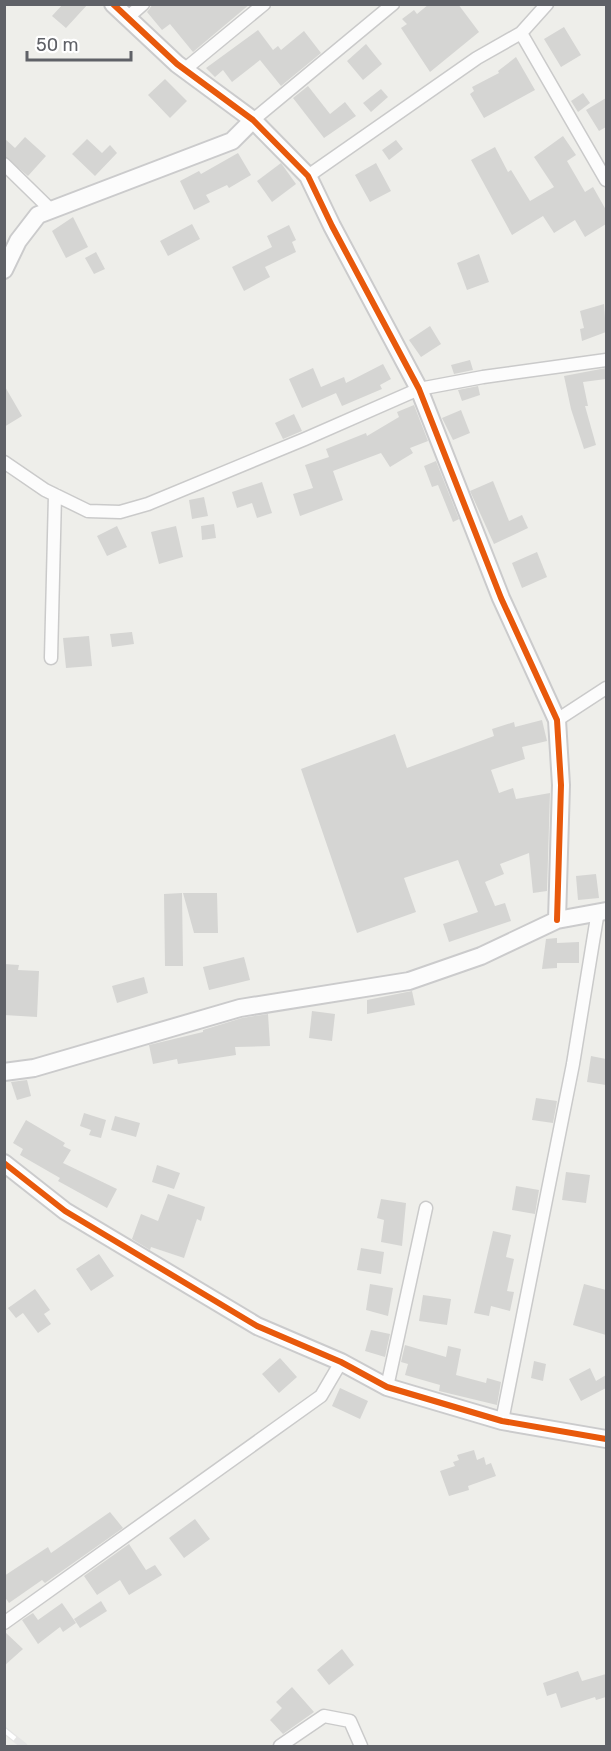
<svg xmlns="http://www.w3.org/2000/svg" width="611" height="1751" font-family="Rubik,sans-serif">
	<rect width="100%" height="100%" fill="#eeeeea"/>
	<path fill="#d5d5d3" d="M63 4H88L66 28 52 16Z
		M153 4H250L193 52 170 24 162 30 147 12Z
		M429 4H458L479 32 430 72 401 28 407 24 402 19 414 10 417 14Z
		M564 27 581 55 561 67 544 39Z
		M258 30 273 50 278 46 281 50 304 31 321 53 281 86 260 60 232 82 223 70 215 77 206 68Z
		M366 44 382 64 363 80 347 61Z
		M516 57 535 90 484 118 470 94 474 91 472 87 499 73 498 71Z
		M165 79 187 101 170 118 148 95Z
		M308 86 330 114 345 102 356 116 324 138 293 98Z
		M381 89 388 97 371 112 363 103Z
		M583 93 590 103 578 112 571 101Z
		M606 98V127L599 131 586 110Z
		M563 136 576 155 567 161 585 192 593 187 606 210V224L585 237 575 220 554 233 543 216 512 235 471 160 495 147 508 172 511 170 530 201 554 187 534 157Z
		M25 137 46 156 28 176 4 156V138L15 148Z
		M87 139 102 153 110 145 117 153 95 176 72 154Z
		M396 140 403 149 389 160 382 150Z
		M238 153 251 175 229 188 227 185 206 195 210 202 194 210 180 181 199 171 201 174Z
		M281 163 296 184 272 202 257 181Z
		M376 163 391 191 370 202 355 175Z
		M73 217 88 247 66 258 52 231Z
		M192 224 200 239 168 256 160 241Z
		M289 225 296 240 292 242 296 252 265 267 270 277 244 291 232 267 272 247 267 236Z
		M96 252 105 269 94 274 85 258Z
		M479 254 489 282 467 290 457 263Z
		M604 304 606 332 582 341 580 329 584 328 580 311Z
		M430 326 441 344 421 357 409 340Z
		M470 360 473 370 454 374 451 365Z
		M383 364 391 379 380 385 382 389 342 406 336 393 302 408 289 379 313 368 321 387 344 377 346 383Z
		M606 368V379L583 382 588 406H585L596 445 584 449 571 409 564 376Z
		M4 385 22 416 4 427Z
		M478 386 480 395 462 401 458 390Z
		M414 405 428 441 410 448 413 453 390 467 381 453 333 471 343 500 300 516 293 494 313 488 305 465 329 457 326 449 366 433 367 436 399 417 397 412Z
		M461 410 470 433 453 440 442 418Z
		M294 414 302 431 283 439 275 423Z
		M436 461 459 519 453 522 438 485 432 487 424 466Z
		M493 481 509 521 522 515 528 528 494 544 470 491Z
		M262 482 272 513 257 518 252 503 237 508 232 492Z
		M204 497 208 516 192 519 189 500Z
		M214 524 216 538 202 540 201 526Z
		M117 526 127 547 107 556 97 536Z
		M176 526 183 557 159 564 151 532Z
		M537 552 547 577 522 588 512 563Z
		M132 632 134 644 112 647 110 634Z
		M89 636 92 666 66 668 63 638Z
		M542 720 547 741 522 747 525 759 491 770 499 793 513 788 516 799 550 793 547 891 533 893 529 853 500 864 504 874 485 882 495 906 505 903 511 921 449 942 443 924 478 912 458 860 404 878 416 912 357 933 301 769 395 734 407 768 494 736 492 729 514 722 515 727Z
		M596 874 599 898 578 900 576 876Z
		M182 893 183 966H165L164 894Z
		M183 893H217L218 933H194Z
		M557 938V943L579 942V963H557V968L542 969 546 939Z
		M244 957 250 980 209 990 203 967Z
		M4 964 19 965 18 970 39 971 37 1017 4 1015Z
		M144 977 148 993 117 1003 112 986Z
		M412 991 415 1005 367 1014V1000Z
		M312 1011 335 1014 332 1041 309 1038Z
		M268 1014 270 1046 235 1047 236 1055 178 1064 177 1059 153 1064 149 1045 203 1032V1030L242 1018Z
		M591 1056 606 1059V1085L587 1082Z
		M27 1080 31 1096 17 1100 11 1082Z
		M536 1098 557 1101 553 1123 532 1120Z
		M84 1113 106 1120 101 1138 89 1135 91 1130 80 1126Z
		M115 1116 140 1123 136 1137 111 1130Z
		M26 1120 65 1143 63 1146 71 1150 63 1163 117 1189 107 1208 58 1181 60 1178 20 1155 23 1149 13 1143Z
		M157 1165 180 1173 174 1189 152 1182Z
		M566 1172 590 1175 586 1203 562 1200Z
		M516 1186 539 1190 535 1214 512 1210Z
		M168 1194 205 1207 201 1221 197 1219 184 1258 151 1247 150 1250 132 1239 141 1214 158 1221Z
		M381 1199 406 1203 402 1246 381 1242 384 1220 377 1218Z
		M493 1231 511 1235 506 1257 514 1259 507 1291 514 1292 510 1311 491 1306 489 1316 474 1313Z
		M361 1248 384 1252 381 1274 357 1270Z
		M99 1254 114 1276 91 1291 76 1269Z
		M370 1284 393 1288 388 1316 366 1310Z
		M584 1284 606 1290V1335L573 1325Z
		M35 1289 50 1310 44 1314 51 1324 38 1333 23 1313 16 1318 8 1308Z
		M423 1295 451 1299 447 1325 419 1321Z
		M371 1330 390 1334 385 1357 365 1351Z
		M405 1345 446 1357 448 1346 461 1349 456 1375 486 1383 487 1378 501 1382 497 1405 439 1391 440 1385 405 1375 408 1364 401 1362Z
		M280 1358 297 1377 279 1393 262 1374Z
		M534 1361 546 1364 543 1381 531 1378Z
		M590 1368 596 1381 606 1375V1388L581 1401 569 1379Z
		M340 1388 368 1401 360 1419 332 1406Z
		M474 1450 477 1460 484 1457 486 1465 491 1463 496 1476 468 1486 469 1490 449 1496 440 1471 455 1466 453 1462 459 1460 457 1455Z
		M110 1512 123 1528 45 1583 42 1580 9 1603 4 1596V1576L48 1547 51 1553Z
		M195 1519 210 1539 184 1558 169 1538Z
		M129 1544 146 1570 155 1565 162 1575 129 1595 120 1580 97 1595 84 1576Z
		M101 1601 107 1611 80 1628 74 1619Z
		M62 1603 76 1623 63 1632 60 1627 38 1644 22 1620 33 1613 38 1620Z
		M4 1631 23 1649 4 1666Z
		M342 1649 354 1665 329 1685 317 1670Z
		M578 1671 582 1681 606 1674V1697L596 1700 595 1697 561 1708 556 1693 547 1696 543 1683Z
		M292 1687 314 1712 283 1734 270 1720 282 1708 276 1702Z"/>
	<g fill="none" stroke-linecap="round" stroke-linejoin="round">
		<defs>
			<path id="street" d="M127 18 143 4
				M521 33 606 180
				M184 70 264 4
				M253 120 393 4
				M4 164 50 209
				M308 176 477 58 521 33 547 4
				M4 462 45 490 88 511 120 512 148 504 305 439 419 389 483 377 606 360
				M51 658 55 495
				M557 720 606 688
				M387 1387 426 1208
				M502 1421 573 1064 598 911
				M4 1623 321 1396 341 1362
				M280 1746 324 1716 350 1721 361 1746"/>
			<path id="secondary" d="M113 4 177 64 253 120 308 176 332 226 419 389 501 598 557 720 561 785 557 920
				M4 270 18 241 38 215 232 141 253 120
				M4 1072 34 1068 240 1008 409 981 481 956 557 920 606 911
				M4 1163 65 1211 257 1326 341 1362 387 1387 502 1421 606 1439"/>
		</defs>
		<use href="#street" stroke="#cacaca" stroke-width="15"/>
		<use href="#secondary" stroke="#cbcbcc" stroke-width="20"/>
		<use href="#street" stroke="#fcfcfc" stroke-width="12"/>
		<use href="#secondary" stroke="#fcfcfc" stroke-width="16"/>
		<defs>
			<path id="rail" d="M4 1730 24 1746"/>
		</defs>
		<use href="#rail" stroke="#e5e5e4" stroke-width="7"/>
		<use href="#rail" stroke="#fff" stroke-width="4.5" stroke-dasharray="14" stroke-linecap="butt"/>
		<defs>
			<path id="cycleway" d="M113 4 177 64 253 120 308 176 332 226 419 389 501 598 557 720 561 785 557 920
				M4 1163 65 1211 257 1326 341 1362 387 1387 502 1421 606 1439"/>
		</defs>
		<use href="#cycleway" stroke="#fff" stroke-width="10"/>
		<use href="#cycleway" stroke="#e8590c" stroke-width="6"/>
	</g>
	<rect width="611" height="1751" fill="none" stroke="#5f6167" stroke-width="12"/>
	<path d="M27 51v9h104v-9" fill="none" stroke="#5f6167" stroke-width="3"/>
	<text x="36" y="51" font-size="18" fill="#5f6167" stroke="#ffffff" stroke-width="4.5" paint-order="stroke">50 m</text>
</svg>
